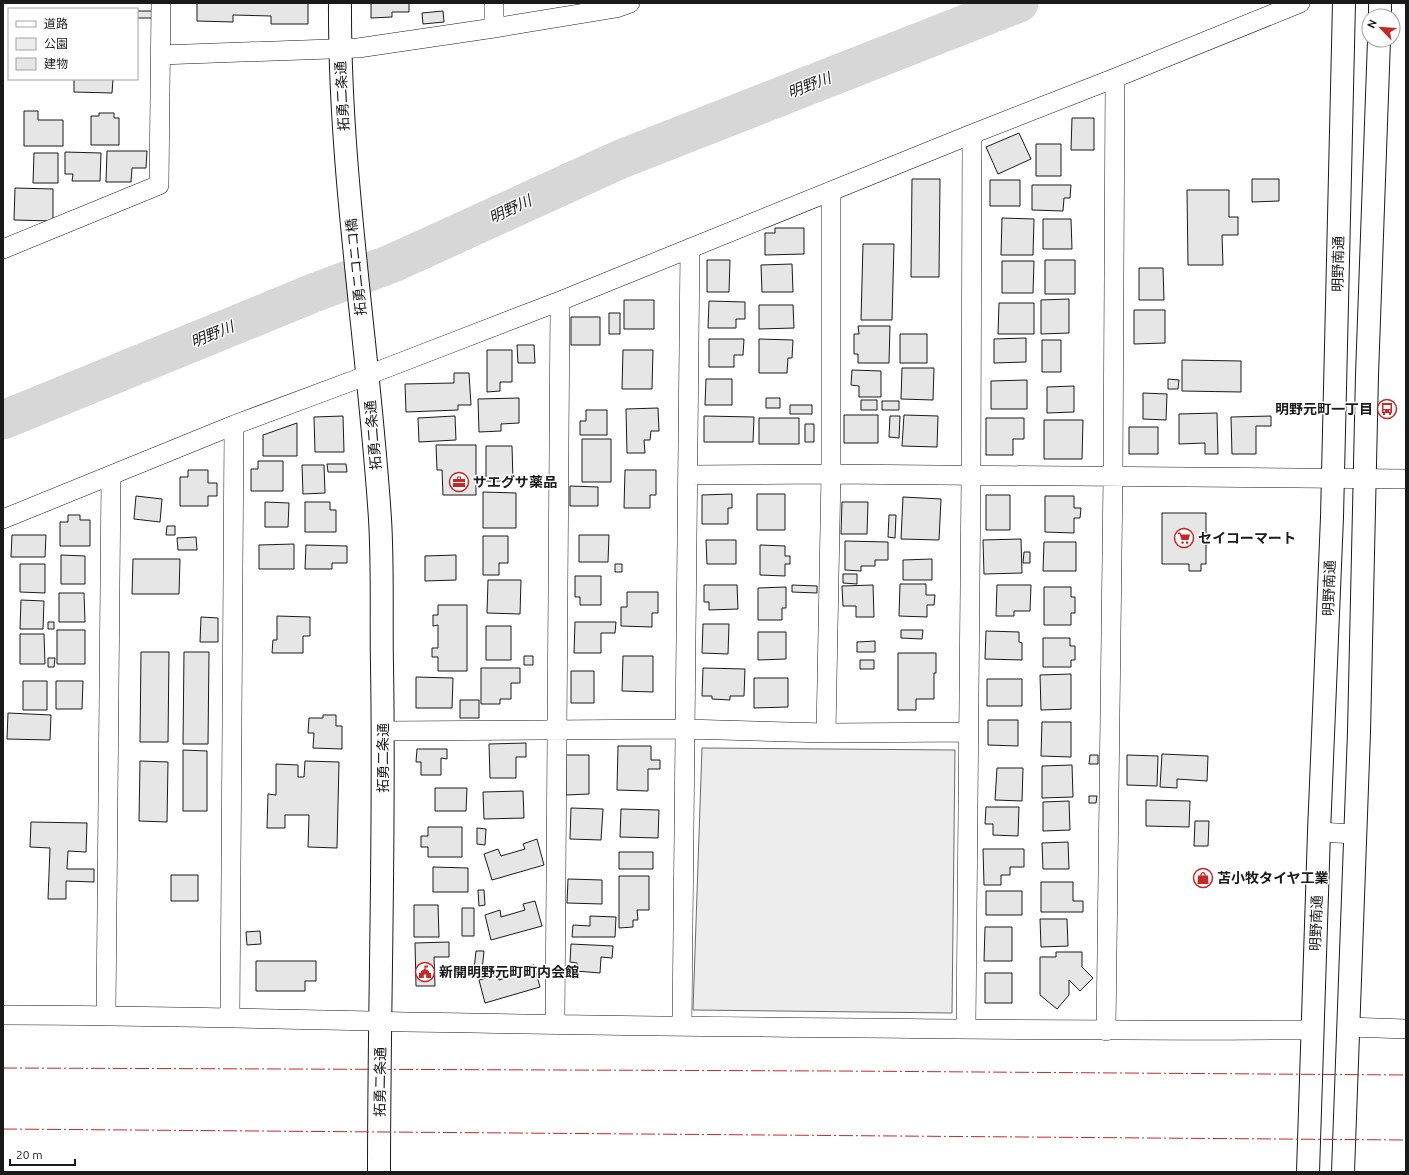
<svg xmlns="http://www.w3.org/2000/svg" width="1409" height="1175" font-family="Ubuntu,'Noto Sans JP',sans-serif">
	<rect width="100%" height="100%" fill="#fff"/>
	<path fill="#ededed" stroke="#6a6a6a" d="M702 748 955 750 952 1013 693 1010Z"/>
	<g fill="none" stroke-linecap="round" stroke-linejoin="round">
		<path stroke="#d7d7d7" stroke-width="39" d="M3 420 316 292 393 263 621 159 1019 3"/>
	</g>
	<path fill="#e6e6e6" stroke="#1a1a1a" d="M197 3H308V24H271V16L233 15V22L197 21Z
		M371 3H409V12H392V17L371 18Z
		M137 11H152V18H137Z
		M443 11 444 22 423 24 422 13Z
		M74 79H113L112 93 74 92Z
		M24 111H38V120H63V146H24Z
		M99 113H114V118H119V145H91V116H99Z
		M1072 118H1094V150H1071Z
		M1019 133 1031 159 998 174 986 147Z
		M1036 144H1061V176H1036Z
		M107 151H147L146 168H132L131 182H106Z
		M65 152 101 153 100 181H72L73 174H65Z
		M34 153H58V183H33Z
		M912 179H940L939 277H911Z
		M1252 179H1279V201L1252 202Z
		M990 180H1020V206H990Z
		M1032 185H1071L1070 198H1064L1063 211 1032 210Z
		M15 188 53 189V221L14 220Z
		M1187 190H1229V217H1238V235H1222L1223 265H1188Z
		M1002 218 1034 219 1033 255H1001Z
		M1043 219H1071L1072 249H1043Z
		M775 228H804V254L765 255V233H775Z
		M863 244H894L892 320H861Z
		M707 260H730L729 292H707Z
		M1045 260H1075V294H1045Z
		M1002 261H1034L1033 293H1002Z
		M792 264 793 292H762L761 265Z
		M1139 268H1163L1164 300H1139Z
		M1069 299V333L1041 334V300Z
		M624 300H654V329H624Z
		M709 301 745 302V319H736V328H708Z
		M999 303H1034V334H998Z
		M759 305H793L794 328 759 329Z
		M1134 310H1165V343L1134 344Z
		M609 313H620V334H609Z
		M571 317H600V345H571Z
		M858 326H890L889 363H858V354H854V334H859Z
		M900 334H927V363H900Z
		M1026 338V362L994 363V339Z
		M709 339H744L743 355H734V367H709Z
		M759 339 793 340 792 358H788L787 373H759Z
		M1042 340H1061V372H1042Z
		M517 345H534L535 363H518Z
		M487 350H512V382H500V391L487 392Z
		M623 350H653L652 389H622Z
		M1182 360 1241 361V392L1182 391Z
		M902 368H934L933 400 901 399Z
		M852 370 881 371V397H859V386L851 385Z
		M454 373H469L471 405H458V410L406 412 405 384 454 383Z
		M706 379H732V405H705Z
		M1168 379 1179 380 1178 389H1168Z
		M1027 380V409H991V381Z
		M1074 386V412L1047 413V387Z
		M1143 393 1167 394 1166 420 1143 419Z
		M519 398V423L501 424V431L479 432 478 399Z
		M766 398H780V408H766Z
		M861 400H877V410H861Z
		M882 401H899V410H882Z
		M790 405H812V414H790Z
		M658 408 659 431H651L650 440H644L645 453H627L626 409Z
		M586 410H607V435H580V421H586Z
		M1217 413 1218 454H1205V443L1179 444V414Z
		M844 415H878V443H844Z
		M904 415 938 416 937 447 902 446Z
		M343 416 344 452H315L314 417Z
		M455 416 456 440 419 442 418 418Z
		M704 416 754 417 753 442H704Z
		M890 416H900L899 438 889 437Z
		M1271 416V426H1256V454H1232L1231 417Z
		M759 418H799V444H759Z
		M986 418H1024V439H1013V455H986Z
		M1044 420H1083L1082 459H1044Z
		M297 423V456H263V435Z
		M805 424H814V442H805Z
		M1129 427H1158V454H1129Z
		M582 439H611V482H582Z
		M436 445H476V495H443L442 470H437Z
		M486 446H512L513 481H486Z
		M258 461H283V491H251V469H258Z
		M327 464H346L347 472H328Z
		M302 465H324L325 493 303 494Z
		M188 470H208V483H217V496H208V506H180V477H188Z
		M625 470H656V495H650V508H624Z
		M570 486 598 487V506H570Z
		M483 492 516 493V528H483Z
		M732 494V508H728V524H702V495Z
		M757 494H785V530H757Z
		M986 495H1010V530H986Z
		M136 496 162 499 160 522 134 519Z
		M1045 496H1074V508H1081L1080 518H1074V533L1045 532Z
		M903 497 941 499 939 540 901 539Z
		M265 502 289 503 288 527H265Z
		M305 502H330V510H336V532H305Z
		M842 502H868L867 534H841Z
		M1162 513H1206V564H1201V571H1189V564H1162Z
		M68 515H80V520H90V546H60V522H68Z
		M889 515H896L895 538 888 537Z
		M167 526H175V535H166Z
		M12 535H46L45 557H11Z
		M579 535H609L608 562H579Z
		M483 536H508V563H499V575H483Z
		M196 537 197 550H178L177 538Z
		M1021 539 1022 573 984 574 983 540Z
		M706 540H736V564H707Z
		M845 541 888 542V560H875V566H861V571L845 570Z
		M1044 542H1076V571H1043Z
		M294 544V569H259V545Z
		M306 545 347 546V563H332V569H305Z
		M760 545 785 546V556H790V564H785V576L760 575Z
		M1024 552H1030V563H1023Z
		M61 555 85 556V584H61Z
		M456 555V580L425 581V556Z
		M133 559H180L179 594H132Z
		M932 559V580H903V560Z
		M20 564H45V593L20 592Z
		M615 564H622V572H615Z
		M843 574H857V584L843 583Z
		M575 576H601V605H580V597H575Z
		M488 580H521L520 614 487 613Z
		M900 584H926V595H935L934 605H927V617L899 616Z
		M704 585H737L738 609 709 610V602H704Z
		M792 585 817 586V593L792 592Z
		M873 585 874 617H856V606H843L842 586Z
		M997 585H1031L1030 611H1014V616H996Z
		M786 587V608H782V620H758V588Z
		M1044 587H1071V597H1075V613H1071V625H1044Z
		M627 592H658V613H652V627L621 626V607H627Z
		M59 593H84L85 622H59Z
		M21 600 44 601 43 629H20Z
		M438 605H467V671H438V657H432V648H438V625L433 626V615H438Z
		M277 616 310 617V636H303V653H272L273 640H277Z
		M201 617 218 618V642H200Z
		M48 622H54V629H48Z
		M575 622H616L615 633H601V653H574Z
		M703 624H729L728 654 702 653Z
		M486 626H511V660H486Z
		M57 630H85V664H57Z
		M901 630H923L922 639 901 638Z
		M986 631 1019 632V642L1022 643V660L985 659Z
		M758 632H786V659L758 660Z
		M20 634H44L45 664H20Z
		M1043 638H1070V646H1075V660H1071V667H1043Z
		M875 641V652H857V642Z
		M141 652H169L168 742H140Z
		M184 652H209L208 744H183Z
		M898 653H936V673H934V699H916V710H898Z
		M524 656H533V665H524Z
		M623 656H653V692L622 691Z
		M48 658H55L54 667H48Z
		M860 660H874V669H860Z
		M481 668H520V683H511V699H500V704H481Z
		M703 668 745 669 744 696H730V700L712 699V696H702Z
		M571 671H594V703H571Z
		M1071 674V709L1041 710 1040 675Z
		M416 677 453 678 452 708H416Z
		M754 678H788V707L754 708Z
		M987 679H1022V706H987Z
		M23 681H47V710H23Z
		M56 681H83L82 709H56Z
		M460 700H479V718H460Z
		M8 713 51 715 50 740 7 739Z
		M323 715H336V726H342V749L313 748 314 733H308L309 718H323Z
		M988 720H1018V746L988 745Z
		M1042 722H1071V757L1041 756Z
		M526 743V757H516V778H490L489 744Z
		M618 746H651V760H660V769H648V791L617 790Z
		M417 749H447V759L441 758V775H421V762H416Z
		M183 750 207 751V811H183Z
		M1162 754 1208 756 1207 781 1177 779V788L1160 787Z
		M566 755H589V794L566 795Z
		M1090 755H1098V764H1089Z
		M1127 755 1158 756 1157 786 1127 785Z
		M140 761 168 762 167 822 139 821Z
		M305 761 339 762 337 848 308 847 309 815H285V828H267L268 794 276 795V764L298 765V777H304Z
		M1072 765 1073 797 1042 798V766Z
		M997 768H1023L1022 801 995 800Z
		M435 788H467L466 811H435Z
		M523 791 524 818 484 819 483 792Z
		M1089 796H1097L1096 803H1089Z
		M1146 800 1190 801 1189 827 1146 826Z
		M1069 801 1070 830 1043 831V802Z
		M986 807H1019L1018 836 993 835V824H985Z
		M571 808 603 809 601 840 570 839Z
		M621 809 659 810 658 838 620 837Z
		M1195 821H1209L1208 846H1194Z
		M31 822 87 823 86 852 68 851 67 869H94V882L66 881V899H48L50 848 30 847Z
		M428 827H462V857H428V847H421V836H428Z
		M477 828 486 829 485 845 477 844Z
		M537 839 544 865 492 880 484 854 498 849 501 856 525 849 523 844Z
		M1068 842 1069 869H1043L1042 843Z
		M983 849H1024V867H1010V875H1001V885H984Z
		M619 852H653V869H619Z
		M433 867 468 868V892H433Z
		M171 875H198V901H171Z
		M619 876H649V910H637L638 920H633V927L619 928Z
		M568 879 602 880V904L567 903Z
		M1041 882H1073V901H1083V912H1041Z
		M478 890H484L485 905 479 906Z
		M986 891H1022V915H986Z
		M535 901 542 926 491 940 485 915 500 910 501 917 525 910 523 904Z
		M414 905H438L439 937H414Z
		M462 908H474V936H462Z
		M590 916 616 917 615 937H572L573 925 590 926Z
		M1040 919H1067L1068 946 1041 947Z
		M985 927H1012V961H984Z
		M260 931 261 944 247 945 246 932Z
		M449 942V957H434L435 986H416L415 943Z
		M571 944 613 946 612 958 601 957 600 973 576 971 577 963 570 962Z
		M476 951H484L482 970 474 969Z
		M1056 952H1082V967L1093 978 1080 991 1069 980V995L1057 1009 1040 995V957H1056Z
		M256 961H316V981H305V991H256Z
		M534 965 540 987 485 1003 479 980 498 975 499 980 522 973 521 968Z
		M985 973H1012V1003H985Z"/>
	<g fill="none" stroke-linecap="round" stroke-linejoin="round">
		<defs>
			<path id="street" d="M494 3V28
				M160 55 358 48 494 28 616 8 630 3
				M3 249 159 185 161 3
				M688 475 831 474 1406 479
				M3 519 234 425 368 375 560 301 972 134 1115 78 1300 3
				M383 731 685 729 826 733 969 732
				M826 733 831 474V191
				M1319 832 1354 834
				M3 1015C137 1015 271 1019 405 1022 707 1027 1010 1031 1313 1030
				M106 1015 111 476
				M230 1018 234 425
				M555 1024 560 301
				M682 1026 690 248
				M1348 1027 1406 1029
				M966 1028 971 476 972 134
				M1106 1031 1113 476 1115 78"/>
			<path id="secondary" d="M340 3C339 176 369 347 380 519 383 568 381 617 382 666 385 835 379 1003 379 1172
				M1380 16V3
				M1308 1172 1319 832 1332 517 1344 3
				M1343 1172 1359 732 1367 375 1379 40"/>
		</defs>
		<use href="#street" stroke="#1a1a1a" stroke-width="20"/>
		<use href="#secondary" stroke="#1a1a1a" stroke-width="24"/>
		<use href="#street" stroke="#fff" stroke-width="19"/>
		<use href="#secondary" stroke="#fff" stroke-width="22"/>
		<path stroke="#c62828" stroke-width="1" stroke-dasharray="14 3 2 3" stroke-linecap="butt" d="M3 1068 838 1071 1406 1075
			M3 1129 1406 1140"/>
	</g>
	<defs>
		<symbol id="bus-ring" viewBox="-11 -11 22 22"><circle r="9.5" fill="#fff" stroke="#c62828" stroke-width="1.5"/><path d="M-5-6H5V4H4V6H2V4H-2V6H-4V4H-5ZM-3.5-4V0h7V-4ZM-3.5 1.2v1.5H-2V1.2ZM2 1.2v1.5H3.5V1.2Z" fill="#c62828"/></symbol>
		<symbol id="office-ring" viewBox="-11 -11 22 22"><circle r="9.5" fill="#fff" stroke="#c62828" stroke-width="1.5"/><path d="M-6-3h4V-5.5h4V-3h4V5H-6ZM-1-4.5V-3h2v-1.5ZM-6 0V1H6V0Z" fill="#c62828"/></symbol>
		<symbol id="supermarket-ring" viewBox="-11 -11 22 22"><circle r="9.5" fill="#fff" stroke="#c62828" stroke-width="1.5"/><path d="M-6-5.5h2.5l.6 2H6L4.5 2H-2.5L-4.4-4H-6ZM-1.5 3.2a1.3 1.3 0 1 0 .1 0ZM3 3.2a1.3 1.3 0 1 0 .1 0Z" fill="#c62828"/></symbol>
		<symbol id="shop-ring" viewBox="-11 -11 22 22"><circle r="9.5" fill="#fff" stroke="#c62828" stroke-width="1.5"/><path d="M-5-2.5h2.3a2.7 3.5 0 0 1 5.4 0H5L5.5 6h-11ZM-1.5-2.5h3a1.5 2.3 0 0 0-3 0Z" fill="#c62828"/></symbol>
		<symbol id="civic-ring" viewBox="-11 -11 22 22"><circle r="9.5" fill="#fff" stroke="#c62828" stroke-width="1.5"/><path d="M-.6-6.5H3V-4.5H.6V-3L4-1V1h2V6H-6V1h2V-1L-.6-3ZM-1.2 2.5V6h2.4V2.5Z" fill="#c62828"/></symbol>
	</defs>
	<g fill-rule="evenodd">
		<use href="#bus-ring" x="1376" y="398" width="22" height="22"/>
		<use href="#office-ring" x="448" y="471" width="22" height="22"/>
		<use href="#supermarket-ring" x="1173" y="527" width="22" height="22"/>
		<use href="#shop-ring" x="1192" y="867" width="22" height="22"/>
		<use href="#civic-ring" x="414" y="961" width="22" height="22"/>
	</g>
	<g text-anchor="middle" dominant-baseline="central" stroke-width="3" stroke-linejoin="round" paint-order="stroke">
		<g font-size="14" fill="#1a1a1a" stroke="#fff">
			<text transform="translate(342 96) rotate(-93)">拓勇二条通</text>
			<text transform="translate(1338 264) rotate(-89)">明野南通</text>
			<text transform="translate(356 267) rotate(-96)">拓勇ニコニコ橋</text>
			<text transform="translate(373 435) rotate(-95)">拓勇二条通</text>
			<text transform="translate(1329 588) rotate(-88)">明野南通</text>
			<text transform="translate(383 758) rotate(-90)">拓勇二条通</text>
			<text transform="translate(1316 923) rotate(-88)">明野南通</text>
			<text transform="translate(380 1082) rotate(-89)">拓勇二条通</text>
		</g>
		<g font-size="14" font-weight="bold" fill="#1a1a1a" stroke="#fff" text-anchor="start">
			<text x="1373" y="409" text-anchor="end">明野元町一丁目</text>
			<text x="473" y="482">サエグサ薬品</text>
			<text x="1198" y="538">セイコーマート</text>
			<text x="1217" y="878">苫小牧タイヤ工業</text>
			<text x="439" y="972">新開明野元町町内会館</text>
		</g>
		<g font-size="15" font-style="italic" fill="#1a1a1a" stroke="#fff">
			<text transform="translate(809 85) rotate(-21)">明野川</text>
			<text transform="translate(510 209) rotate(-25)">明野川</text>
			<text transform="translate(212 334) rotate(-22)">明野川</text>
		</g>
	</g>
	<rect width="1409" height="1175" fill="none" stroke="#1a1a1a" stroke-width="8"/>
	<rect x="8" y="8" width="130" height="72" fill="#ffffff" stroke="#a3a3a3"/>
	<rect x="16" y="21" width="20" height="6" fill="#ffffff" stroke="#a3a3a3"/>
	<text x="44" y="28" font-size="12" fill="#1a1a1a">道路</text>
	<rect x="16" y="38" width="20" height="12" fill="#ededed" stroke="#a3a3a3"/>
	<text x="44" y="48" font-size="12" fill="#1a1a1a">公園</text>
	<rect x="16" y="58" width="20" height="12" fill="#e6e6e6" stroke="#a3a3a3"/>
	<text x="44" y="68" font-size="12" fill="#1a1a1a">建物</text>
	<g transform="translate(1381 28) rotate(295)"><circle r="19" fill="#ffffff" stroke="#a3a3a3"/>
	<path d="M0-3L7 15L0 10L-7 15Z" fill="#c62828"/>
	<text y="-6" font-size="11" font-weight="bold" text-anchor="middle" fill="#1a1a1a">N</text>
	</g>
	<path d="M10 1159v6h65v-6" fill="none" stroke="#1a1a1a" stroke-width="2"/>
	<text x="16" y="1159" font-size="12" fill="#1a1a1a" stroke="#ffffff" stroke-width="3" paint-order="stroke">20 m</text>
</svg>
